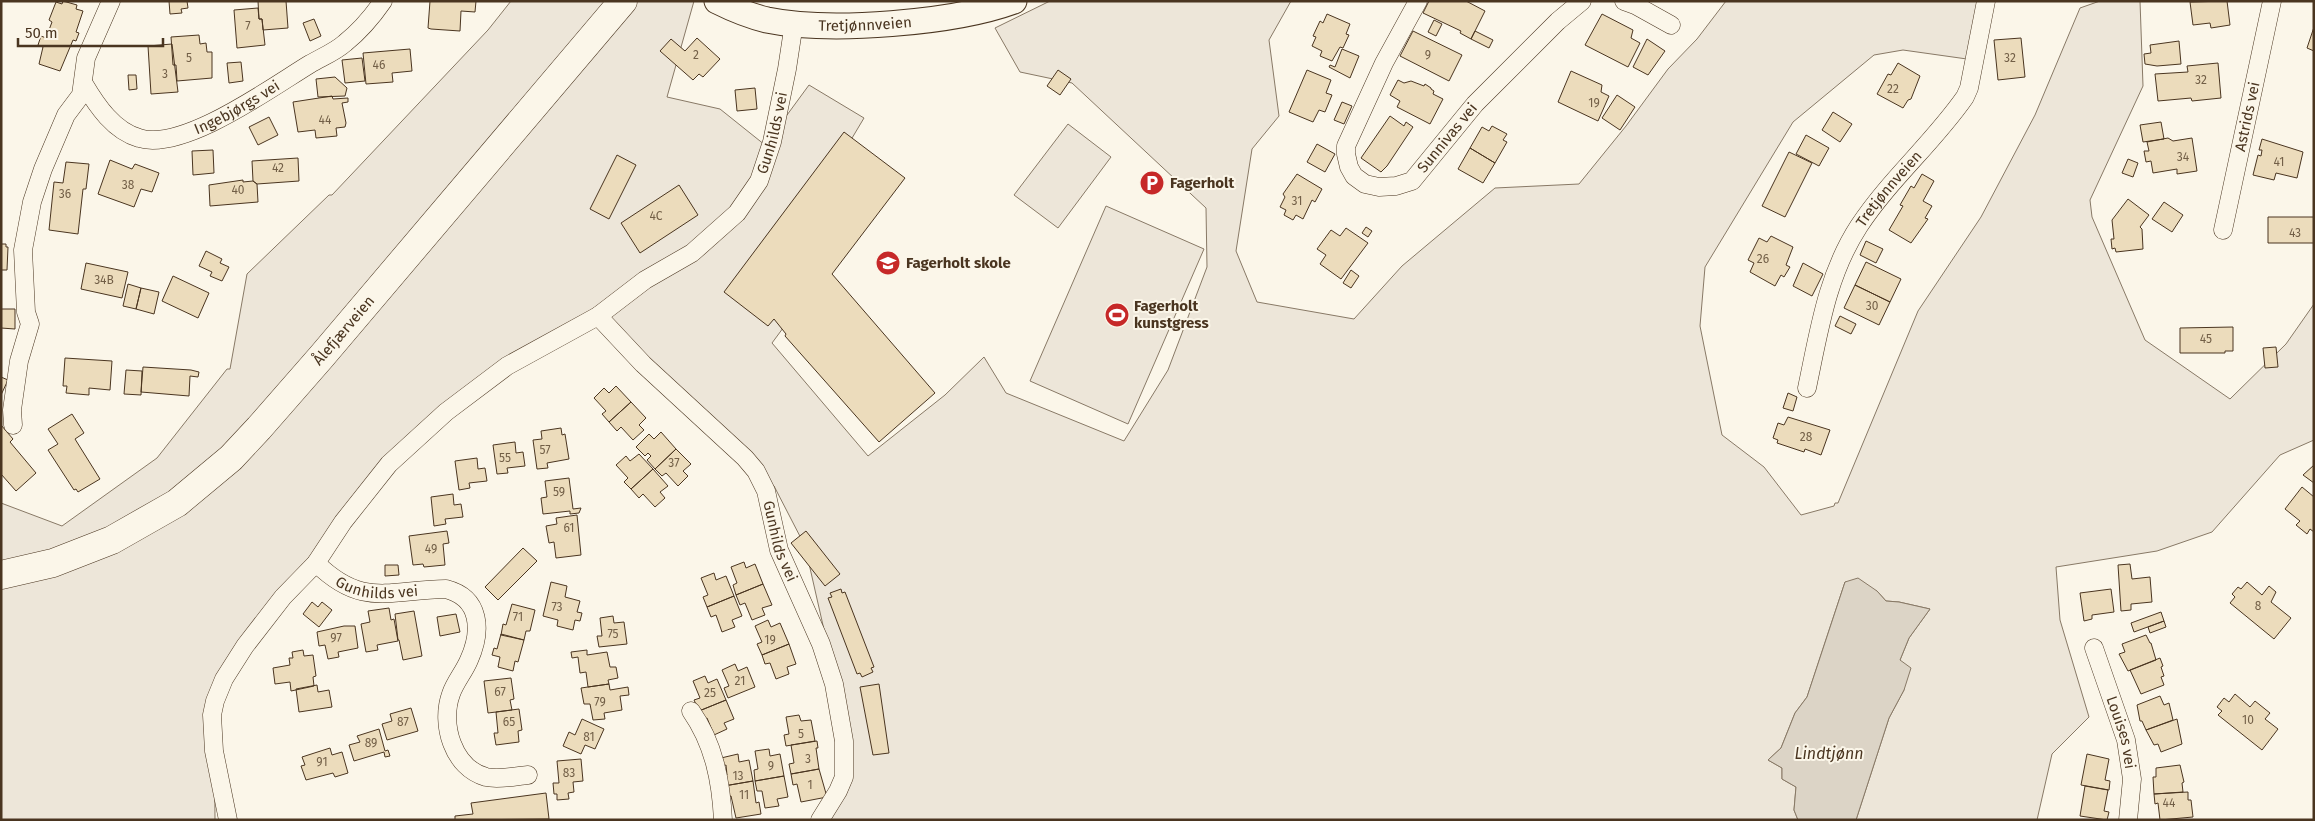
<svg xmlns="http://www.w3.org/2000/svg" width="2315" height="821" font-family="'Fira Sans',sans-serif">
	<rect width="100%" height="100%" fill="#fbf6e9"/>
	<path fill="#ede6d9" stroke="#887966" d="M511 1H694L667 97 720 109 765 145 809 85 864 118 827 180 803 301 772 343 868 456 945 395 984 357 1006 393 1124 441 1168 370 1207 267 1206 208 1072 83 1020 72 995 28 1050 1H1291L1269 40 1279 116 1252 149 1236 251 1257 302 1354 319 1402 266 1495 188 1579 184 1626 126 1668 69 1697 39 1726 1H1977L1974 60 1903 50 1874 55 1793 122 1705 267 1700 326 1722 435 1764 467 1801 515 1834 506 1835 503H1838L1918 311 1981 217 2035 115 2080 8 2100 1H2140L2143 86 2090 200 2092 217 2145 340 2230 399 2286 344 2314 304V440L2280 455 2212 532 2157 551 2056 567 2060 620 2089 717 2052 754 2037 820H1856L1889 718 1904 690 1900 660 1909 638 1930 609 1899 602 1886 601 1877 591 1845 582 1807 697 1795 713 1781 748 1768 760 1782 768V779L1796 787 1794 810 1798 820H828L843 749 832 665 805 546 774 486 692 404 596 323 492 383 403 457 214 681 215 820H1V503L62 526 157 458 227 369H230L247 274 329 195H332L488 30Z
		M1068 124 1111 157 1058 228 1014 195Z
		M1106 206 1204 249 1128 424 1030 381Z"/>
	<path fill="#dcd4c6" stroke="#887966" d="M1858 578 1877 591 1886 601 1899 602 1930 609 1909 638 1900 660 1911 668 1904 690 1889 718 1856 820H1798L1794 810 1796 787 1782 779V768L1768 760 1781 748 1795 713 1807 697 1845 582Z"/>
	<path fill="#ecdcbc" stroke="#4a3520" d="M63 1 77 5 76 9 83 11 76 32 79 33 76 41 73 40 60 71 39 64 43 47 38 45 41 36 46 38 52 22 49 20 56 2 62 4Z
		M169 1H187L188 8 181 9 182 13 170 14Z
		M258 1H286L288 28 263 30 262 19H259Z
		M430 1H476L475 12 461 11 460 31 431 29 428 28Z
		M1429 1H1466L1485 11 1471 39 1460 33 1461 31 1423 13Z
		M2227 1 2230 25 2211 28 2210 23 2193 25 2190 2Z
		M258 8 259 19H262L265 45 237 48 234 10Z
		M1327 14 1350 24 1346 34 1349 35 1343 48 1340 47 1332 61 1320 56 1322 51 1312 46 1316 37 1313 36 1320 21 1323 23Z
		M1602 14 1633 30 1631 38 1640 43 1628 67 1585 45Z
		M314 19 321 36 310 41 303 23Z
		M1434 20 1442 24 1436 36 1428 32Z
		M2314 27V51L2307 48Z
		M1413 31 1462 55 1449 81 1400 56Z
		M1475 31 1493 40 1489 48 1471 39Z
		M199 35 200 44 206 43 207 52H212V78L177 81 176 65H173L171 37Z
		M697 38 720 59 703 77 699 74 693 80 660 51 671 39 685 51Z
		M2021 38 2025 77 1998 80 1994 40Z
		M1647 39 1665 51 1648 75 1633 67Z
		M2179 41 2181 64 2157 66 2145 64 2144 54 2151 53 2150 45Z
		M172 44 178 92 151 94 148 46Z
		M410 49 412 71 392 73 393 82 366 84 363 53Z
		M1342 49 1359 56 1350 78 1329 67 1330 65 1335 67Z
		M362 58 365 81 345 83 342 60Z
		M241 62 243 81 229 83 227 63Z
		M1898 63 1920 76 1911 99 1908 100 1903 108 1877 94 1888 74 1891 75Z
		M2218 63 2221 98 2192 101 2191 98 2158 101 2155 74 2188 72 2187 66Z
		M1058 70 1071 79 1060 95 1047 86Z
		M1307 70 1331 80 1326 93 1332 95 1325 112 1319 110 1313 122 1289 112Z
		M1571 71 1602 85 1601 92 1609 96 1598 121 1558 102Z
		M128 75H136L137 89 129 90Z
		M335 77 347 88 345 96 318 97 316 79Z
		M1398 80 1404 83 1411 81 1424 86 1425 84 1431 88V89L1434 91 1433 94 1443 99 1430 124 1397 107 1400 101 1390 95Z
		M755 88 757 109 737 111 735 90Z
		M1617 95 1635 107 1620 130 1602 118Z
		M332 96 333 99 348 98V102L342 103 346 123 345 127 336 128 337 136 316 138 315 130 298 132 293 102Z
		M1342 102 1352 106 1344 124 1334 120Z
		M1833 112 1852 124 1840 142 1822 130Z
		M1390 116 1404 126 1406 122 1413 127 1387 166 1381 172 1361 158Z
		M269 117 278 135 258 145 249 127Z
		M2161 122 2164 139 2143 142 2140 125Z
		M1492 126 1507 134 1503 140 1507 142 1495 163 1470 148 1482 127 1489 131Z
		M844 132 905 178 832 274 935 393 879 442 785 336 786 334 774 319 768 326 724 292Z
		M1806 135 1829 148 1819 166 1796 154Z
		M2168 138 2173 141 2192 138 2197 171 2177 174V169L2153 173 2151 161 2146 162 2144 151H2149L2147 142Z
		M2262 139 2303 152 2297 178 2276 173 2274 180 2253 175 2258 155 2261 156 2262 150H2259Z
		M1317 144 1335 154 1325 172 1307 162Z
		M1470 148 1495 163 1483 183 1458 169Z
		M213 150 214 173 193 175 192 151Z
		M1789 152 1812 163 1785 217 1762 206Z
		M617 155 636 165 609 219 590 209Z
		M298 158 299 181 257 184 253 181 252 161Z
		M2128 159 2138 163 2133 177 2122 173Z
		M110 160 132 169 135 164 159 173 152 192 141 189 134 207 98 194Z
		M66 162 89 164 86 189H83L78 234 49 230 54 182 63 183Z
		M1297 174 1322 189 1315 202 1312 200 1303 219 1296 215 1293 220 1284 215 1286 210 1280 207 1285 197 1283 194Z
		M1922 174 1934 181 1923 201 1932 206 1925 218 1928 219 1911 243 1889 230 1903 206 1900 205 1911 186 1914 188Z
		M243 180V182L253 181 257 184 258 202 210 206 209 185Z
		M679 185 698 215 640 253 621 223Z
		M2128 199 2149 215 2140 227 2142 229 2143 249 2116 252 2115 248 2112 249 2111 239H2114L2112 220Z
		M2164 202 2183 215 2172 232 2152 219Z
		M2268 217H2314V243H2268Z
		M1366 227 1372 231 1368 237 1362 233Z
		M1346 228 1368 243 1341 279 1320 264 1326 255 1317 249 1331 230 1340 236Z
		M1771 236 1793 247 1786 265 1790 267 1784 277 1781 275 1775 286 1750 272 1754 263 1748 260 1759 238 1767 242Z
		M1866 241 1883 249 1876 263 1860 255Z
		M1 244H6V247H8L7 270H1Z
		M206 251 222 259 220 263 229 267 222 281 210 276 212 272 199 266Z
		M1866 262 1901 279 1890 302 1855 285Z
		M86 263 128 272 122 298 81 289Z
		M1803 263 1823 274 1812 296 1793 286Z
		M1351 270 1359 276 1351 288 1343 283Z
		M173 276 209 293 198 318 162 301Z
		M128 284 141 288 136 309 123 306Z
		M1855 285 1890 302 1879 325 1844 308Z
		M141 288 159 292 154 314 136 309Z
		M1 309H15V329L1 328Z
		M1840 316 1856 324 1851 334 1835 326Z
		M2233 327V351H2225V353H2180V328Z
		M2276 347 2278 367 2265 368 2263 348Z
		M65 358 112 361 110 390 89 388V395L66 393 67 386H63Z
		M143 367 191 370 199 372 198 377 190 376 189 396 141 392Z
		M126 370 142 371 141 395 124 394Z
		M1 377 8 380 1 395Z
		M616 386 631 402 609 422 602 414 606 411 594 398 604 388 609 393Z
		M1788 393 1797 397 1793 411 1783 408Z
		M631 402 646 418 639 425 644 430 633 440 621 427 617 431 609 422Z
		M72 414 84 433 75 439 100 479 78 492 76 489 74 490 48 450 58 444 48 429Z
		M1788 417 1830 430 1821 455 1805 449 1804 452 1777 443 1778 440 1773 438 1778 423 1784 425Z
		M1 425 13 439 10 442 36 473 16 491 1 474Z
		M561 428 562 435 565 434 569 459 547 463 548 468 537 469 533 440 542 439 541 431Z
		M661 432 676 449 655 469 647 460 651 456 648 453 645 456 636 447 649 434 654 439Z
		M515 442 516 453 523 452 525 466 507 468 508 473 497 474 493 445Z
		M676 449 691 464 683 471 688 476 678 486 666 473 662 476 655 469Z
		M639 454 653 469 631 489 624 482 628 478 616 465 626 456 630 461Z
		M477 458 478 469 485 468 487 481 469 483 470 488 459 490 455 461Z
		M2314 465V483L2303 475Z
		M653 469 668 486 660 492 665 498 655 507 643 494 639 498 631 489Z
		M569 478 573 509 581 508 579 513 570 514V511L543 514 541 498 547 497 545 481Z
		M2302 487 2314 497V532L2310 529 2307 534 2296 525 2300 521 2285 509Z
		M453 494 454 505 461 504 463 517 445 519 446 524 434 526 431 497Z
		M577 515 581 555 556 558 554 542 549 543 546 526 557 524 556 518Z
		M447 531 449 543 443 544 445 565 424 567 423 564 413 565 409 536Z
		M806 531 840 574 825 586 791 543Z
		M523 548 537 561 498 600 485 587Z
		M744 562 746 568 755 564 763 584 736 595 733 585 737 583 731 567Z
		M2130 564 2132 579 2150 577 2152 602 2131 604V610L2121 611 2118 565Z
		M385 565H398L399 575 385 576Z
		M714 573 716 580 726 576 734 596 707 607 703 597 708 595 701 578Z
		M551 582 567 586 565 597 580 601 577 612 582 613 580 621 575 620 573 630 557 626 558 620 543 616Z
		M2247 582 2262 595 2269 586 2276 592 2271 602 2291 618 2274 639 2230 603 2235 597 2232 594 2238 587 2241 589Z
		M763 584 772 605 762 608 765 615 752 620 745 603 740 605 736 595Z
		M841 589 842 593 845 592 874 667 871 668 873 672 862 677 860 673 857 674 828 598 832 597 830 593Z
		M2111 589 2114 612 2092 615V619L2084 621 2080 593Z
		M734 596 742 616 732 620 735 627 722 632 716 615 711 617 707 607Z
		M312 602 318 607 322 602 332 610 319 627 303 614Z
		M512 604 535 610 530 631H526L524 640 501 635 503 624 506 625Z
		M389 608 391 620 394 619 398 641 377 645 378 650 366 652 361 624 370 622 368 611Z
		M414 611 422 656 403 660 399 640H398L395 614Z
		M2161 612 2164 621 2134 632 2131 623Z
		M456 614 460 632 440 636 437 617Z
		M613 616 614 623 624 622 627 644 599 647 597 636H602L600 618Z
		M768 620 771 627 780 623 789 644 762 655 757 644 762 642 755 626Z
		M2164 621 2166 627 2150 633 2148 627Z
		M344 626H355L358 648 338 652 339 657 328 659 325 645 319 646 317 632Z
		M501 634 524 640 518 662 515 661 513 671 498 667 500 657 492 655 494 648 497 649Z
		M2146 635 2150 643H2151L2156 660 2128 671 2119 654 2125 652 2122 644Z
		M789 644 796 664 787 667 789 674 776 679 770 663 765 664 762 655Z
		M303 650 304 656 313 655 316 676 313 677 314 686 291 691 290 682 275 684 273 668 290 665 289 658H293L292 652Z
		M587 650V655L607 652 610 667H616L618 678 608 680 609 684 588 687 586 672 580 673 578 657 572 658 571 652Z
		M2160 658 2163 666 2161 667 2164 676 2161 677 2164 685 2141 694 2130 670Z
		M735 664 738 671 747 667 755 687 728 698 724 688 729 686 722 670Z
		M705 676 708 683 717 679 726 700 699 711 694 700 700 698 693 681Z
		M511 678 514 699 510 700 512 710 488 713 484 681Z
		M609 684 610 690 628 687 629 695 620 696 622 710 604 713 605 719 593 720 590 704H584L581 688Z
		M879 684 889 753 873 755 860 687Z
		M317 685 318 692 329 690 332 707 299 712 296 689Z
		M2235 694 2250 707 2255 701 2270 713 2265 719 2278 729 2262 750 2218 715 2222 711 2217 707 2224 698 2229 702Z
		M2160 696 2164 705 2169 703 2173 720 2146 730 2142 721H2140L2137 705Z
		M726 700 734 719 724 723 727 729 714 735 707 718 703 720 699 711Z
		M411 708 418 731 387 740 382 724 392 721 390 714Z
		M519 709 522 730 518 731 519 742 496 745 494 733H498L496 712Z
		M799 715 801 721 811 720 815 741 786 746 784 735 789 734 786 717Z
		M582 719 604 729 595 749 585 745 581 754 563 746 569 732 575 735Z
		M2177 719 2182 744 2161 752 2158 744 2154 745 2146 730Z
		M379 729 385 751 388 750 390 756 385 757 384 752 354 761 349 745 360 742 357 736Z
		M817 741 818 748H816L819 769 791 774 789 764 794 763 791 745Z
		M330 748 332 755 342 752 348 773 335 777 333 773 306 780 301 766 305 765 302 757Z
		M769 749 770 756 780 754 784 776 755 781 754 770 758 769 755 751Z
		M738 754 739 762 749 760 753 781 724 786 722 776 727 775 726 765 722 766 721 758Z
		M2087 754 2109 759 2105 780 2110 781 2109 790 2081 785Z
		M581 759 583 781 573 782 574 792 568 793 569 799 557 800V794H554L553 783H559L557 761Z
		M2180 765 2184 782 2182 783 2183 792 2154 794 2153 777H2156V768Z
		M819 769 827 797 801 802 797 784 793 785 791 774Z
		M784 776 788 797 777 799 779 806 765 808 762 791H757L755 781Z
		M753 781 756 803 759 802 761 814 736 818 731 796 726 797 724 786Z
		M2085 786 2108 790 2104 811 2109 812 2107 820 2080 816Z
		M2188 792V800H2191L2193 817 2160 820 2158 803 2155 804 2154 794Z
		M546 793 549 819 455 820V816L473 814 471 803Z"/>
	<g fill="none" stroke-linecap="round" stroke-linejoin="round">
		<defs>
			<g id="street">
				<path id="s1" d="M1418 1 1384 63 1346 146V154L1349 167 1354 176 1365 184 1379 187 1396 186 1412 181 1475 104 1558 21 1582 1"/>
				<path d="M1624 1 1635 5 1671 25"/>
				<path id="s2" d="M84 84C97 106 114 131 139 138 183 152 272 87 310 64 322 57 335 52 345 43 360 31 372 17 383 1"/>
				<path id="s3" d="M2223 230 2272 1"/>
				<path id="s4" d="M598 316 643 364 745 458 756 471 766 491 779 550 821 644 834 684 844 741V777L838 791 820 820"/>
				<path id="s5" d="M1807 388C1819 331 1827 275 1859 226 1890 179 1933 143 1965 97L1969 88 1986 1"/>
				<path d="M13 425 12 410 19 361 30 324 26 312 23 250 32 202 43 169 66 115 81 95 86 58 111 1"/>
				<path id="s6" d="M316 563C362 608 388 590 446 589 481 598 482 631 469 660 464 672 455 682 451 694 440 724 453 768 486 777 499 780 516 776 528 775"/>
				<path id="s7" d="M2094 648 2126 740 2132 779 2128 820"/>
				<path d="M691 711C714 744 721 781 723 820"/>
				<path id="s8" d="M228 820 214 751 212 715 215 701 224 679 245 646 283 597 316 563 343 522 389 464 446 412 507 366 598 316 645 280 692 253 737 213 759 181 772 142 787 69 794 23"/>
			</g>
			<g id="secondary">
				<path id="s9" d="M717 1C733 9 750 16 767 20 830 33 954 23 1014 1"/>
			</g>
			<g id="primary">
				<path id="s10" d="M1 575 53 563 112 540 177 503 231 458 259 428 322 356 623 1"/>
			</g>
		</defs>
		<use href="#street" stroke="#4a3520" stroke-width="19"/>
		<use href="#secondary" stroke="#4a3520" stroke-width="27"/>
		<use href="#primary" stroke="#4a3520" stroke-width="29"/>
		<use href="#street" stroke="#fbf6e9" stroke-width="18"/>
		<use href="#secondary" stroke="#fbf6e9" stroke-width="25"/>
		<use href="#primary" stroke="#fbf6e9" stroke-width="28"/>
	</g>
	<defs>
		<symbol id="parking-disc" viewBox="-11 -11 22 22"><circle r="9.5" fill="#c62828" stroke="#fbf6e9"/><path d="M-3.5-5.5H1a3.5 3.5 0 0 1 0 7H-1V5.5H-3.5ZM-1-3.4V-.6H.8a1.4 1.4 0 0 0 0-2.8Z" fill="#fff"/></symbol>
		<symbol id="school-disc" viewBox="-11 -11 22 22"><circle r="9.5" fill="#c62828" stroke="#fbf6e9"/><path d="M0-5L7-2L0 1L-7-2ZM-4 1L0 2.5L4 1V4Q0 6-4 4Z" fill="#fff"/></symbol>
		<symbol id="stadium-disc" viewBox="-11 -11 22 22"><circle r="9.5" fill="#c62828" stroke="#fbf6e9"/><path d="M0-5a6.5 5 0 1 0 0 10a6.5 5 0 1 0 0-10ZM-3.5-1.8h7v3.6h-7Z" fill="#fff"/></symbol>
	</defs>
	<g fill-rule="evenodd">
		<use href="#parking-disc" x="1138" y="169" width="28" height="28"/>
		<use href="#school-disc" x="874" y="249" width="28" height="28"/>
		<use href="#stadium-disc" x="1103" y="301" width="28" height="28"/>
	</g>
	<g text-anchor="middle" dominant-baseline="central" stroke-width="4" stroke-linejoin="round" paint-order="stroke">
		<g font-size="12" fill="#725f47">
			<text x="248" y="26">7</text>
			<text x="696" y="55">2</text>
			<text x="1428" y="55">9</text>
			<text x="189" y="58">5</text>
			<text x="2010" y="58">32</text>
			<text x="379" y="65">46</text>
			<text x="165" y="74">3</text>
			<text x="2201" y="80">32</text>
			<text x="1893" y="89">22</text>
			<text x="1594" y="103">19</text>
			<text x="325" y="120">44</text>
			<text x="2183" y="157">34</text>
			<text x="2279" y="162">41</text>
			<text x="278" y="168">42</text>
			<text x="128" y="185">38</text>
			<text x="238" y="190">40</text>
			<text x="65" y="194">36</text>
			<text x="1297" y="201">31</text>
			<text x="656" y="216">4C</text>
			<text x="2295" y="233">43</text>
			<text x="1763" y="259">26</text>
			<text x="104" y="280">34B</text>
			<text x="1872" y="306">30</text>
			<text x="2206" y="339">45</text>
			<text x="1806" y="437">28</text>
			<text x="545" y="450">57</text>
			<text x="505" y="458">55</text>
			<text x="674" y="463">37</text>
			<text x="559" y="492">59</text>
			<text x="569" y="528">61</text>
			<text x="431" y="549">49</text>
			<text x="2258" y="606">8</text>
			<text x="557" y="607">73</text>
			<text x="518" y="617">71</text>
			<text x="613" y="634">75</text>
			<text x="336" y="638">97</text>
			<text x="770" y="640">19</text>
			<text x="740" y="681">21</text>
			<text x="500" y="692">67</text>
			<text x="710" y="693">25</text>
			<text x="600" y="702">79</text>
			<text x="2248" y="720">10</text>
			<text x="403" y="722">87</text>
			<text x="509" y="722">65</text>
			<text x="801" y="734">5</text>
			<text x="589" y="737">81</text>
			<text x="371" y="743">89</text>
			<text x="808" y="759">3</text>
			<text x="322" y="762">91</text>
			<text x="771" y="766">9</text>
			<text x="569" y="773">83</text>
			<text x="738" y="776">13</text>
			<text x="810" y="785">1</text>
			<text x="744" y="795">11</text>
			<text x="2169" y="803">44</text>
		</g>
		<g font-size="15" fill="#4a3520" stroke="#fbf6e9">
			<text stroke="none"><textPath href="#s9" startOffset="152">Tretjønnveien</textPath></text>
			<text stroke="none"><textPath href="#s2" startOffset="184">Ingebjørgs vei</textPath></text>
			<text stroke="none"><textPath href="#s3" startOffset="116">Astrids vei</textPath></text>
			<text stroke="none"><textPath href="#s8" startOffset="936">Gunhilds vei</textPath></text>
			<text stroke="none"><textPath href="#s1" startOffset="311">Sunnivas vei</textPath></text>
			<text stroke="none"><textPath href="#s5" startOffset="219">Tretjønnveien</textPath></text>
			<text stroke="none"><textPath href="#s10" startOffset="432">Ålefjærveien</textPath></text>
			<text stroke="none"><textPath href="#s4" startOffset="296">Gunhilds vei</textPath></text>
			<text stroke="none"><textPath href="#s6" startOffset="69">Gunhilds vei</textPath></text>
			<text stroke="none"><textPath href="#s7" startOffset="89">Louises vei</textPath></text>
		</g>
		<g font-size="15" font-weight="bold" fill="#4a3520" stroke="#fbf6e9" text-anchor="start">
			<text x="1170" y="183">Fagerholt</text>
			<text x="906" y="263">Fagerholt skole</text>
			<text x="1134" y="306">Fagerholt<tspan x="1134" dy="17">kunstgress</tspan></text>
		</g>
		<g font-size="16" font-style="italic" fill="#4a3520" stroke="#fbf6e9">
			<text x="1829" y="753">Lindtjønn</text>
		</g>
	</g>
	<rect width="2315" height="821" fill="none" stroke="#4a3520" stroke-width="5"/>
	<path d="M18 38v8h145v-8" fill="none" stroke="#4a3520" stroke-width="2.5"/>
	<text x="25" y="38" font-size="15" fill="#4a3520" stroke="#fbf6e9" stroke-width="4" paint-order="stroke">50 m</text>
</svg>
